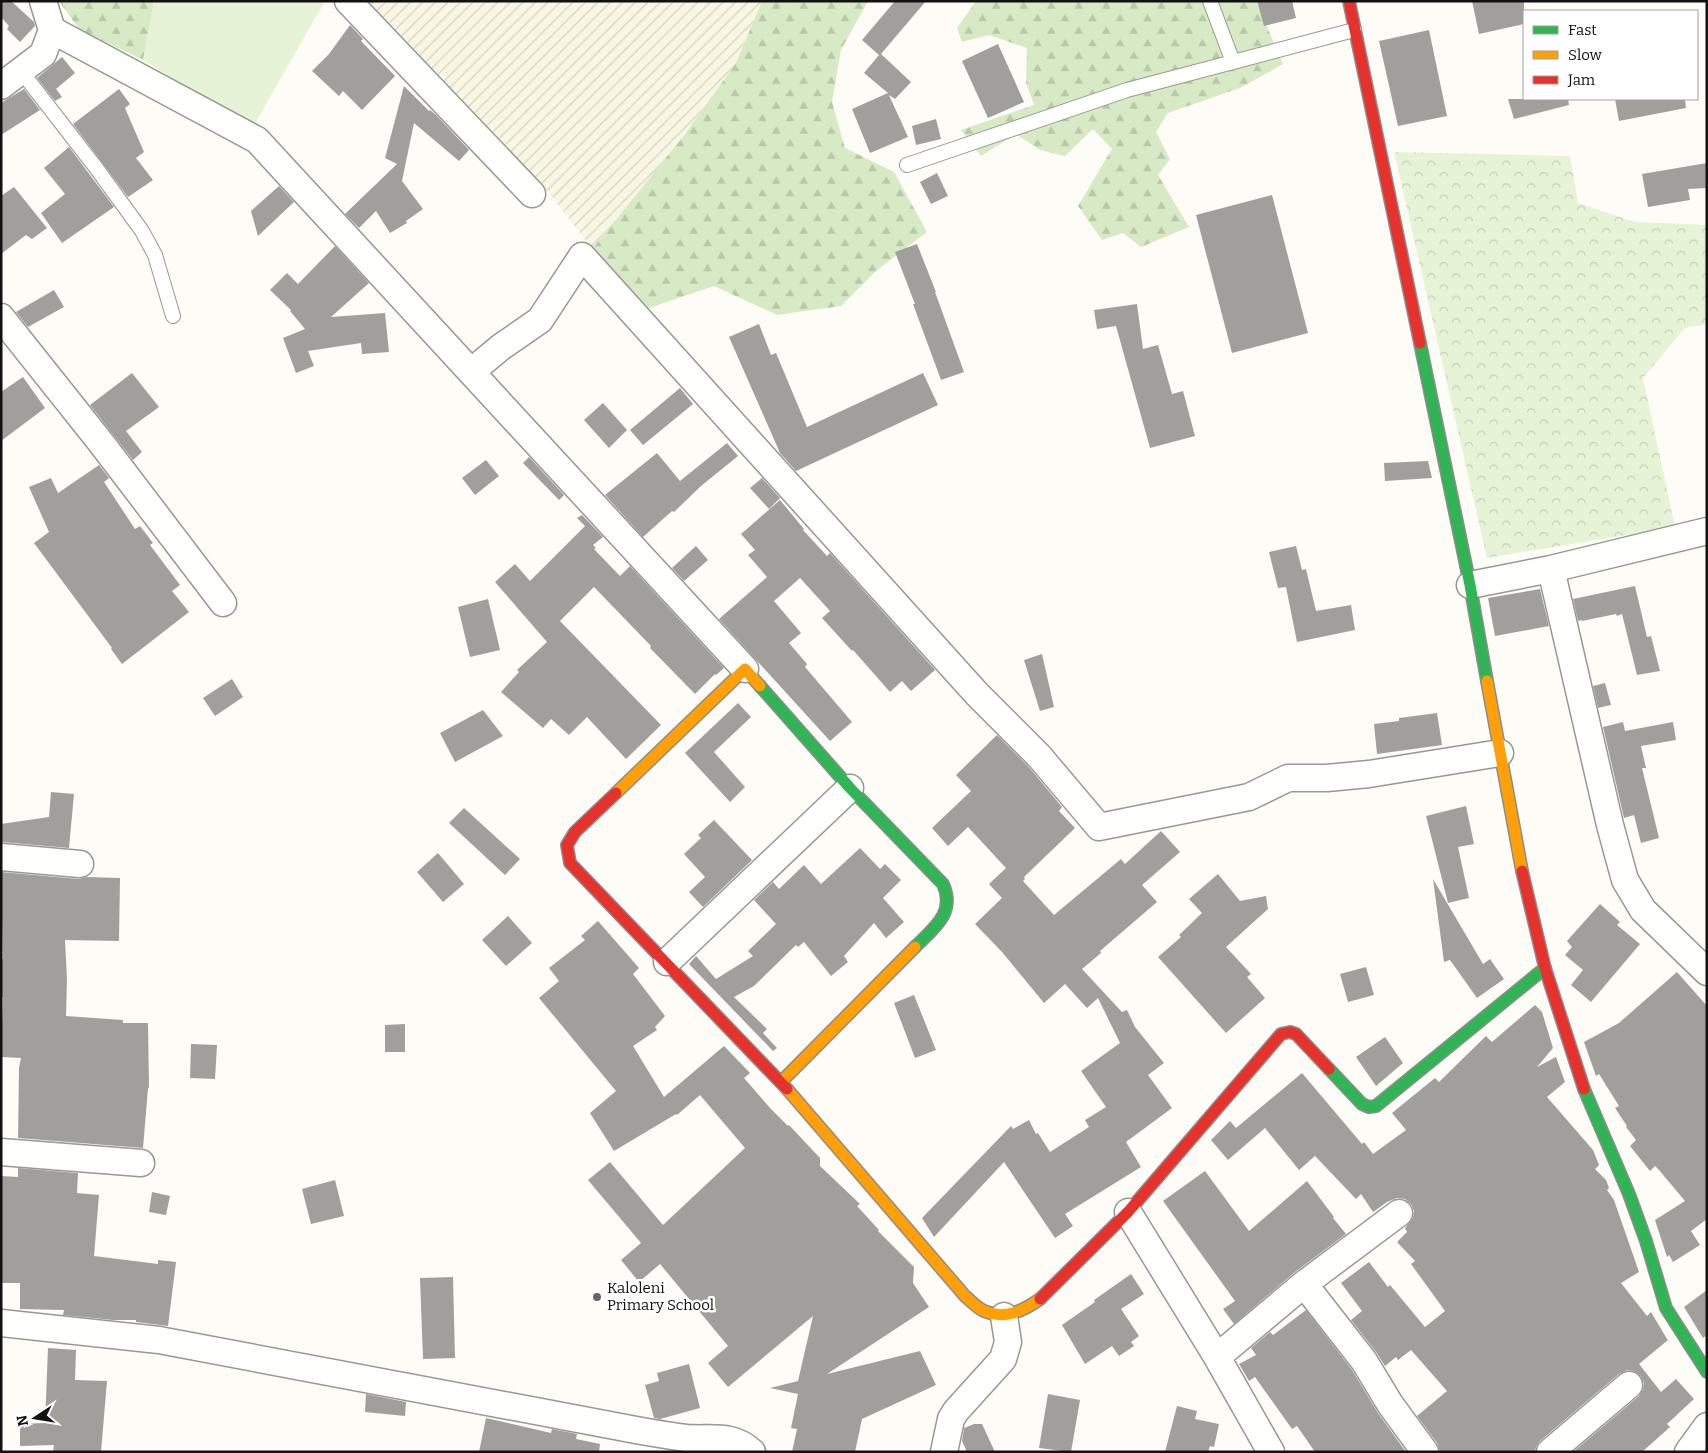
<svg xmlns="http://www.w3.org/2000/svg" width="1708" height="1453" font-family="Bitter,serif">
	<defs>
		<pattern id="farmland-furrows" width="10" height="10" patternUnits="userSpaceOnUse" patternTransform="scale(1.25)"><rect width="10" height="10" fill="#f9f7e4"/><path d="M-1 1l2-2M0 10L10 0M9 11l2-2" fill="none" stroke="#d4d3c3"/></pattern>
		<pattern id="forest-firs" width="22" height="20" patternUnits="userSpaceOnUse" patternTransform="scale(1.25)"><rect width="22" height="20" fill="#d8eac5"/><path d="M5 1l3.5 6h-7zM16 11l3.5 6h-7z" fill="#b8c8a8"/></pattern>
		<pattern id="park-crowns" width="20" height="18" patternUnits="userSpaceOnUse" patternTransform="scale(1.25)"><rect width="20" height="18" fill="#e7f3d7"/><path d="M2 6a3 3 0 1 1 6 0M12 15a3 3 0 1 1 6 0" fill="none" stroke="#c5cfb8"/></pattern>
	</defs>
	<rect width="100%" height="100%" fill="#fdfcf7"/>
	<path fill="url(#farmland-furrows)" d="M368 1H762L736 63 682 138 592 249 546 189Z"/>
	<path fill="#e7f3d7" d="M154 1H325L253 127 143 60Z"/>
	<path fill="url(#forest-firs)" d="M59 1H154L143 60 79 29Z
		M762 1H868L841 50 832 102 845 148 894 172 927 232 876 271 841 306 777 315 714 286 646 309 592 249 682 138 736 63Z
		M976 1H1256L1283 64 1240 88 1168 113 1156 132 1170 159 1158 175 1189 227 1141 247 1123 233 1102 240 1078 206 1112 149 1093 129 1065 156 1040 150 1016 134 981 156 961 130 1034 105 1026 83 1027 48 989 35 962 42 957 28Z"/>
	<path fill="url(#park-crowns)" d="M1394 152 1570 156 1578 203 1635 222 1707 225V324L1685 328 1643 378 1675 527 1487 558Z"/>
	<path fill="#a19f9c" d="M1 1H11L34 22 35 26 20 42 7 29 9 26 1 17Z
		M895 1H926L881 54 911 82 895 99 889 95 908 137 870 153 852 109 888 93 864 73 879 55 862 40Z
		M1257 1H1292L1296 18 1264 26Z
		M1472 1H1524V24L1479 34Z
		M350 25 363 39 361 41 395 76 362 110 343 91 339 96 312 71 329 54Z
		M1429 30 1447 116 1398 126 1379 41Z
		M998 44 1024 102 988 118 962 61Z
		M62 57 75 73 56 89 62 97 55 101 37 78Z
		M404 86 429 111 430 110 436 115 469 150 459 161 414 123 402 181 423 209 406 221 407 223 390 233 376 211 359 228 345 214 397 164 385 158Z
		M24 89 40 110 1 135V103Z
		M119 89 130 104 125 108 144 152 136 158 153 180 128 197 73 124Z
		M1508 99H1568L1569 105 1514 119Z
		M1615 99H1685L1686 108 1619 121Z
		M936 119 941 139 916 145 912 126Z
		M69 147 114 207 62 243 41 213 65 194 44 168Z
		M1707 163V188L1688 189 1690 200 1648 207 1642 174Z
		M937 173 948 196 931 204 920 182Z
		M279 186 294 202 258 236 251 211Z
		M14 187 47 228 32 239 26 235 1 254V196Z
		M1272 195 1308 333 1232 353 1196 215Z
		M917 244 936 292H935L964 372 941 380 913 304H915L895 252Z
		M335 246 369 283 331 317 385 313 389 352 362 354 361 343 308 351 314 366 296 373 283 338 305 329 290 311 291 310 270 290 287 273 298 284Z
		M54 290 64 307 28 327 16 312Z
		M1137 304 1143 349 1158 345 1172 394 1183 391 1195 436 1150 448 1116 326 1097 329 1094 310Z
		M759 324 771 355 776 353 807 427 923 373 938 405 796 471 780 453 729 337Z
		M132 373 159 407 126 431 142 452 133 460 90 405Z
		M23 377 45 408 1 441V392Z
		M680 388 693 404 643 445 630 430Z
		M603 403 627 430 609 448 584 420Z
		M727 443 738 456 701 486 674 512 672 511 643 537 605 495 657 453 680 481Z
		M529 457 564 495 559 500 523 463Z
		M486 460 499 476 475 495 462 478Z
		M1428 461 1432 478 1385 481 1384 463Z
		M99 465 109 478 104 482 135 529 140 526 153 543 150 545 180 585 172 591 189 612 122 664 111 649 112 648 34 543 49 532 29 487 51 478 58 493Z
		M762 478 780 498 769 509 750 488Z
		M780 500 804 529 803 530 827 556 830 553 935 670 911 691 902 681 890 692 853 650 852 651 822 618 830 611 800 578 774 601 801 633 789 643 807 664 805 667 852 722 830 741 719 619 767 577 748 555 755 550 741 534Z
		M582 515 603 537 593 545 596 548 594 549 620 576 630 566 724 668 716 675 715 674 695 694 650 648 651 646 594 587 560 621 661 725 626 759 587 717 569 735 551 719 543 728 501 692 519 672 517 670 547 642 495 582 515 564 530 581 585 526 577 518Z
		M696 546 708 560 684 581 672 568Z
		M1296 546 1302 570 1306 569 1316 611 1351 605 1355 630 1297 642 1286 587 1278 588 1269 552Z
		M1635 586 1647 637 1651 636 1660 671 1637 675 1622 614 1617 616 1616 614 1582 621V620L1578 621 1573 599Z
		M1540 589 1549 626 1495 636 1488 598Z
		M488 599 500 650 470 657 458 607Z
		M1042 654 1054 707 1040 711 1024 660Z
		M232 679 243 697 215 716 203 698Z
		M1605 683 1611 705 1598 708 1593 686Z
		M738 703 751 717 714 752 745 787 730 802 685 753Z
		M483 710 503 736 455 762 440 733Z
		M1437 713 1442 745 1377 754 1374 724 1399 721V718Z
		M1623 722 1625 731 1673 722 1676 740 1641 746 1646 768H1642L1659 838 1641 843 1634 815 1624 818 1603 727Z
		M997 735 1028 766 1062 807 1059 811 1075 828 1024 877 1025 879 1023 881 1054 915 1121 859 1125 864 1161 831 1180 852 1142 885 1157 902 1100 951 1101 953 1082 969 1122 1012 1127 1010 1135 1027 1164 1063 1148 1075 1172 1108 1126 1142 1141 1167 1065 1214 1073 1226 1055 1238 1004 1162 934 1237 922 1218 1011 1126 1013 1129 1029 1120 1036 1134 1038 1133 1050 1152 1089 1127 1085 1120 1106 1107 1081 1071 1120 1043 1098 998 1087 1008 1065 984 1044 1003 1002 952 975 924 1002 898 989 884 1006 868 968 827 948 846 932 828 971 791 956 775Z
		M51 792 74 794 69 848 1 842V824L49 817Z
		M1466 806 1474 844 1458 847 1469 898 1448 903 1426 816Z
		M464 808 520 859 505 875 449 823Z
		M714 820 752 860 703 907 689 892 705 877 684 854 701 838 698 835Z
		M860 848 880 869 885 864 901 880 883 898 904 922 886 938 874 923 844 956 848 962 831 976 804 942 798 947 796 945 754 986 734 997 767 1029 763 1033 777 1048 773 1051 689 964 696 956 716 979 753 956 748 951 776 924 754 900 773 882 779 889 804 865 821 884Z
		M438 853 464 884 443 902 417 872Z
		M1 872 79 879 87 877 120 878 119 941 65 940 67 980 66 1016 123 1020V1023H148L149 1088H148L143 1148 18 1138 19 1068 21 1058 1 1057 3 997H1V959H3Z
		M1218 874 1240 901 1266 896 1268 909 1226 947 1251 974 1247 977 1265 998 1226 1033 1158 957 1181 937 1179 935 1202 913 1189 899Z
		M1433 879 1483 964 1490 959 1504 979 1477 998 1450 960 1444 962Z
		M1600 904 1620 922 1617 925 1640 944 1591 1002 1571 985 1583 970 1565 955 1572 947 1567 941Z
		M508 916 532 943 506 966 482 940Z
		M598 921 639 968 633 974 665 1016 655 1027 657 1030 633 1046 664 1097 724 1046 750 1073 744 1078 770 1108 788 1126 789 1125 820 1158V1166L860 1204 857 1206 879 1230 878 1231 914 1267 913 1283 929 1307 827 1374 920 1351 936 1385 862 1419 855 1452H792L797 1429 791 1428 798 1394 770 1388 798 1381 813 1316 728 1387 708 1363 728 1346 660 1264 639 1282 621 1260 641 1243 588 1180 610 1162 663 1225 745 1148 700 1095 677 1115 676 1114 614 1151 590 1113 616 1091 539 998 559 981 549 968 585 940 581 936Z
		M1366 967 1374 995 1348 1002 1340 974Z
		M1677 972 1707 1006V1219L1691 1231 1700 1245 1673 1262 1669 1255 1667 1257 1655 1220 1685 1201 1659 1170 1655 1166 1650 1171 1630 1146 1636 1140 1626 1127 1627 1126 1615 1108 1619 1106 1599 1074 1596 1076 1584 1042 1619 1023Z
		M914 995 936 1050 915 1058 894 1003Z
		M1535 1005 1542 1012 1553 1048 1537 1067 1556 1057 1565 1082 1547 1097 1593 1150 1599 1165 1595 1169 1606 1180 1609 1188 1607 1190 1614 1200 1639 1272 1621 1283 1647 1316 1651 1312 1670 1344 1668 1340 1639 1364 1661 1392 1676 1379 1694 1399 1667 1424 1670 1427 1642 1452H1573L1639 1396 1643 1390 1644 1383 1641 1376 1634 1371 1627 1370 1619 1374 1540 1441 1536 1447 1535 1452H1440L1437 1443 1417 1416 1447 1391 1411 1350 1398 1360 1396 1357 1385 1366 1376 1352 1351 1320 1362 1311 1341 1283 1369 1262 1388 1287 1390 1285 1425 1327 1445 1311 1411 1264 1415 1261 1397 1242 1407 1232 1405 1228 1413 1218 1414 1211 1411 1204 1405 1199 1397 1198 1387 1202 1373 1212 1361 1194 1356 1199 1315 1156 1299 1170 1265 1128 1228 1160 1211 1140 1230 1121 1236 1128 1302 1073 1362 1144 1364 1142 1373 1154 1406 1130 1392 1113 1435 1078 1439 1082 1486 1036 1492 1042Z
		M405 1024V1052H385V1025Z
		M1385 1037 1403 1063 1376 1086 1356 1057Z
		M191 1044 217 1045 215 1079 190 1078Z
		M18 1168 78 1173 77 1193 99 1195 94 1256 158 1264V1260L176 1262 168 1326 136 1322V1320H113L63 1315 64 1310 20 1309V1283H1V1176L18 1177Z
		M1205 1171 1249 1231 1307 1181 1334 1217 1333 1218 1346 1234 1295 1272 1234 1324 1223 1309 1235 1301 1163 1201Z
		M335 1180 344 1216 311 1224 302 1189Z
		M152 1192 170 1196 166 1215 149 1212Z
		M1131 1274 1144 1294 1121 1309 1139 1336 1131 1342 1134 1346 1119 1356 1112 1346 1085 1364 1062 1325 1095 1302 1094 1300Z
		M453 1277 455 1358 423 1359 420 1278Z
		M1707 1290V1335L1703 1338 1684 1307Z
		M1306 1310 1352 1370 1378 1413 1406 1452H1315L1297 1426 1292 1429 1255 1377 1249 1381 1239 1364 1256 1355 1251 1348 1270 1332 1273 1335Z
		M48 1348 76 1350 75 1380 107 1381 101 1452H53L54 1445 20 1446V1424L45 1423Z
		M689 1364 700 1408 660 1419 654 1418 645 1385 659 1381 657 1373Z
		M366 1394 406 1402 405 1416 365 1412Z
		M1048 1394 1080 1400 1071 1452 1039 1448Z
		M1177 1406 1197 1411 1195 1419 1219 1424 1214 1447 1210 1446 1208 1452H1165Z
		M486 1418 551 1433 552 1429 577 1434 576 1439 600 1444 599 1452H479Z
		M974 1424H982L995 1452H967L962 1441 964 1428Z"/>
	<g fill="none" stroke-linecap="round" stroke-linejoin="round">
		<defs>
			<path id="lane" d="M1210 1 1233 62
				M21 71 97 169 142 231 155 255 173 316
				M907 165 1127 90 1354 30"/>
			<path id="street" d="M348 1 532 194
				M52 30 257 140 745 669
				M1 86 43 54 52 30 43 1
				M1 317 102 444 223 603
				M471 372 501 347 540 320 582 256 977 694 1039 756 1099 827 1249 797 1288 778H1327L1369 774 1500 753
				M1551 569 1610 825 1625 880 1643 910 1707 972
				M1470 585 1551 569 1707 531
				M1 857 80 864
				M667 962 850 788
				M1 1152 141 1163
				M1128 1212 1217 1357 1271 1452
				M1304 1284 1364 1361 1390 1404 1425 1452
				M1 1323 159 1340 636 1430C653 1433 670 1436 686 1438 711 1440 732 1433 752 1452
				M1217 1357 1304 1284 1399 1213
				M944 1452 951 1419 956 1411 1003 1359 1008 1342 1004 1316
				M1550 1452 1629 1385
				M1688 1452 1707 1426"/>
			<path id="fast" d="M1420 343 1470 585 1487 681
				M760 686 850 788 943 884C956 913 934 928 915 947
				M1329 1069 1362 1104 1369 1107 1376 1106 1545 968
				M1584 1089 1629 1194 1646 1241 1666 1308 1707 1372"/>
			<path id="slow" d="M1487 681 1522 871
				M616 793 745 669 760 686
				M781 1082 915 947
				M787 1089 965 1296C971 1301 977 1308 984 1311 1005 1320 1023 1311 1040 1299"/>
			<path id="jam" d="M1349 1 1420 343
				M616 793 575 832 567 845 570 863 787 1089
				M1522 871 1545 968 1584 1089
				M1040 1299 1128 1212 1281 1034 1290 1032 1296 1034 1329 1069"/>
		</defs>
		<use href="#lane" stroke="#979795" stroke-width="16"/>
		<use href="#street" stroke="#979795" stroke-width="29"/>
		<use href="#fast" stroke="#8e8d8b" stroke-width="14"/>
		<use href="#slow" stroke="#8e8d8b" stroke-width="14"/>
		<use href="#jam" stroke="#8e8d8b" stroke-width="14"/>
		<use href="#lane" stroke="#fffffe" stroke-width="14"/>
		<use href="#street" stroke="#fffffe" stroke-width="26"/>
		<use href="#fast" stroke="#30b455" stroke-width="11"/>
		<use href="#slow" stroke="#ff9f0a" stroke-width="11"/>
		<use href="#jam" stroke="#e5322d" stroke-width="11"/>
	</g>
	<circle fill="#646362" stroke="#fff" stroke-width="2" cx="597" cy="1297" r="5"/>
	<g text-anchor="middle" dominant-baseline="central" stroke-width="5" stroke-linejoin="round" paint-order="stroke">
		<g font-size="15" fill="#111" stroke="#fff" text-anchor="start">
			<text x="607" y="1288">Kaloleni<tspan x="607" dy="17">Primary School</tspan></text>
		</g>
	</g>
	<rect width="1708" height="1453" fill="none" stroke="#111111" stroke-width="5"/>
	<rect x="1523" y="10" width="175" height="90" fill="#ffffff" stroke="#a0a0a0"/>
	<rect x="1533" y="26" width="25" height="8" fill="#30b455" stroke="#a0a0a0"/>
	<text x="1568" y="35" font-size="15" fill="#111111">Fast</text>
	<rect x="1533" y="51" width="25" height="8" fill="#ff9f0a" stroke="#a0a0a0"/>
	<text x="1568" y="60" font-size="15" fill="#111111">Slow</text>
	<rect x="1533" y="76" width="25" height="8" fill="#e5322d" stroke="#a0a0a0"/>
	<text x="1568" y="85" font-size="15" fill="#111111">Jam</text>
	<g transform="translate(35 1418) rotate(258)" stroke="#ffffff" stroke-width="4" paint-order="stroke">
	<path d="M0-4L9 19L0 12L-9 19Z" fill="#111111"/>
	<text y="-8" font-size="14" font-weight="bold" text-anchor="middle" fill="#111111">N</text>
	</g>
</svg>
